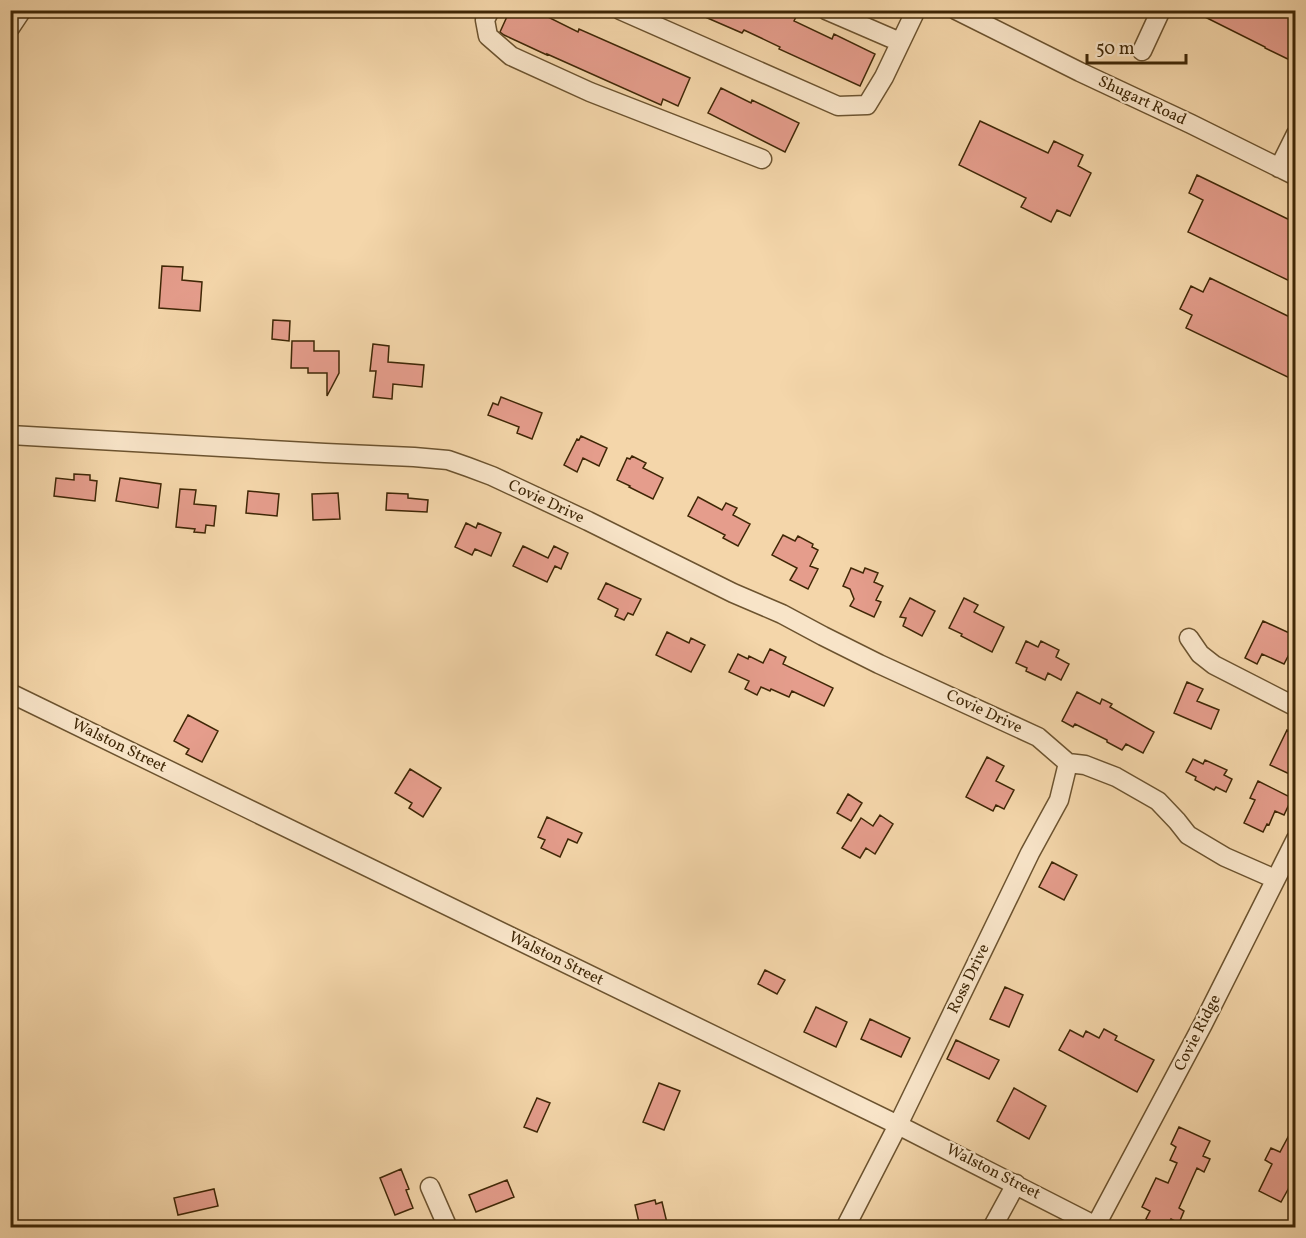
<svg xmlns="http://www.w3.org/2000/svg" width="1306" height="1238" font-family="Vollkorn,serif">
	<rect width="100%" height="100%" fill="#f4d6aa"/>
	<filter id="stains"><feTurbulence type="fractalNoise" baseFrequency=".00333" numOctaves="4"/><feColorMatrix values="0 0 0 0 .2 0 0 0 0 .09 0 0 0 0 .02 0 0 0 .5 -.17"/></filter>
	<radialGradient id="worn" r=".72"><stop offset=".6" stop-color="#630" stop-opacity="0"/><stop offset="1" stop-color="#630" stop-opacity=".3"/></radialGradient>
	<path fill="#e59d8c" stroke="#3f2706" stroke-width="1.5" d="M510 10H534L578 32 579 29 690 78 678 106 663 99 661 105 547 54V55L504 35 500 32Z
		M689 10H780L796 17 794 21 832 39 834 34 875 54 860 86 779 49 780 47 744 30 742 33Z
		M1191 10H1296V63L1265 48V47Z
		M721 88 751 103 752 100 799 123 785 152 708 113Z
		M980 121 1048 153 1054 141 1083 155 1078 166 1091 173 1070 216 1057 210 1051 222 1021 207 1026 198 959 165Z
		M1197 175 1296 223V284L1188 232 1203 200 1189 193Z
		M162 266 183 267 182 280 202 282 200 311 159 308Z
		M1210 278 1296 320V381L1186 328 1192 315 1180 309 1191 286 1203 292Z
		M273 320 290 321 289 341 272 339Z
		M292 341H314V351H339V373L327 396V373H308V368H291Z
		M373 344 389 346 388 362 424 365 422 387 393 384 392 399 373 397 376 371H370Z
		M501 397 542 413 532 439 517 433 519 427 488 415 493 403 498 405Z
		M581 436 607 448 599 466 583 458 577 472 564 465 577 439 579 440Z
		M632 456 646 463 643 468 663 478 653 499 629 487 630 486 617 480 627 458 630 459Z
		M74 474 90 475V480L97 481 95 501 54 496 56 478 74 480Z
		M120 478 161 484 158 508 116 501Z
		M180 489 196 490 194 504 216 506 214 526 206 525 205 533 194 532 195 529 176 527Z
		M248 491 279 494 277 516 246 513Z
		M338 493 340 519 313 520 312 494Z
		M387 493 408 494V498L428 500 427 512 386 510Z
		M698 497 722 510 726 503 737 508 733 515 750 524 738 546 723 538 725 535 688 516Z
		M466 523 476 528 478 523 501 533 491 556 475 549 472 555 455 547Z
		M783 535 795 541 798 536 813 544 812 547 818 550 810 566 818 569 808 589 790 580 797 568 772 555Z
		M523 546 548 558 554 546 568 553 561 569 555 566 547 582 513 566Z
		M851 568 863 573 865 568 878 573 874 582 883 586 876 600 881 602 874 617 850 606 854 599 850 589 843 586Z
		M606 583 641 599 633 615 628 613 624 620 615 616 618 609 598 599Z
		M910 598 935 611 922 636 903 626 906 618 900 617Z
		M964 598 978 605 974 612 1004 627 992 652 961 636 962 634 949 628Z
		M1263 621 1296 636V641L1284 664 1262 654 1257 664 1245 658Z
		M667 632 689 643 691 638 705 645 691 672 656 655Z
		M1026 641 1038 647 1041 641 1059 650 1056 657 1069 664 1061 680 1048 673 1045 680 1026 671 1027 668 1016 663Z
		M770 649 786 657 783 664 833 688 824 706 792 691 789 697 771 689 770 691 761 687 757 695 745 689 749 681 729 672 738 654 748 659 749 656 763 663Z
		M1187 682 1203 689 1197 701 1219 710 1211 729 1174 713Z
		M1077 692 1100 704 1102 699 1112 704 1110 707 1154 732 1143 753 1126 744 1122 750 1107 742V740L1075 724 1073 727 1062 721Z
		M188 715 218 731 202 762 186 754 189 749 174 741Z
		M1287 730 1296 735V777L1270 765Z
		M987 757 1004 766 996 781 1014 790 1004 809 996 805 993 811 966 797Z
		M1193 759 1203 764 1205 760 1227 770 1224 775 1232 779 1226 792 1216 787 1214 790 1195 780 1196 777 1186 772Z
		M410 769 441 788 423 817 409 808 412 803 395 793Z
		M1258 781 1292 798 1284 815 1275 811 1269 825 1267 824 1263 832 1244 823 1255 800 1250 798Z
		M848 794 862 803 851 821 837 813Z
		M880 815 893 824 875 854 866 848 860 858 842 848 861 818 873 826Z
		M547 817 582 833 577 843 568 839 560 857 541 848 545 840 538 837Z
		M1052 862 1077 875 1064 900 1039 887Z
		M765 970 785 980 777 994 758 984Z
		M1005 987 1023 995 1009 1027 990 1019Z
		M816 1007 847 1022 836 1047 804 1032Z
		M870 1019 910 1038 901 1057 861 1039Z
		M1104 1029 1117 1036 1115 1040 1154 1060 1137 1092 1059 1050 1070 1030 1083 1037 1086 1031 1099 1038Z
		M956 1040 999 1060 989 1079 947 1059Z
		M659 1083 680 1091 664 1130 643 1122Z
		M1014 1088 1046 1106 1029 1139 997 1121Z
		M537 1098 550 1103 537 1132 524 1127Z
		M1296 1122V1175L1281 1202 1259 1191 1272 1164 1265 1160 1271 1148 1280 1152Z
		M1179 1127 1210 1141 1203 1156 1210 1159 1204 1172 1197 1168 1179 1208 1184 1211 1179 1223 1171 1219 1167 1227H1164L1146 1219 1150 1211 1142 1207 1156 1178 1168 1183 1177 1163 1170 1160 1176 1147 1171 1144Z
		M401 1169 409 1189 406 1190 413 1208 395 1215 380 1178Z
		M507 1180 514 1197 476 1212 469 1195Z
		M214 1189 218 1206 178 1215 174 1198Z
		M655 1200 656 1204 662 1202 668 1227H640L635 1205Z"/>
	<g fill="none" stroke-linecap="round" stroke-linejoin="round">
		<defs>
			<path id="minor" d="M490 10 485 20 488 36 511 56 590 92 762 159
				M620 10 838 106 867 105 884 77 916 10
				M826 10 900 42
				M956 10 1080 72 1191 124 1296 176
				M10 28 22 10
				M1142 51 1161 10
				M1279 168 1296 134
				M10 435 325 453 414 457 448 460 468 467 492 476 588 521 733 593 782 614 823 636 879 664 1038 737 1068 763 1059 800 1030 853 898 1125 845 1228
				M1189 638 1200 654 1214 665 1296 707
				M10 693 898 1125 1100 1228
				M1068 763 1085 765 1116 777 1158 801 1177 821 1188 835 1225 857 1275 879
				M430 1187 448 1228
				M1096 1225 1203 1024 1296 839
				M992 1228 1016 1184"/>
		</defs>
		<use href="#minor" stroke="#6c532f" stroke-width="21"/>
		<use href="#minor" stroke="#f8e4c8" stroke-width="18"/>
	</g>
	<g text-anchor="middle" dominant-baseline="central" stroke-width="4.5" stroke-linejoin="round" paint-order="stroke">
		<g font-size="16" fill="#3f2706" stroke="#f8e4c8">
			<text transform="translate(1142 101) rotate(25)">Shugart Road</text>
			<text transform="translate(546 502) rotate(25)">Covie Drive</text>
			<text transform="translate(984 712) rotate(25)">Covie Drive</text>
			<text transform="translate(119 746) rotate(26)">Walston Street</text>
			<text transform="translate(556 959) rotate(26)">Walston Street</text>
			<text transform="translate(969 979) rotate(-64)">Ross Drive</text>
			<text transform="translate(1198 1033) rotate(-63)">Covie Ridge</text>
			<text transform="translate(993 1172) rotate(27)">Walston Street</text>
		</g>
	</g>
	<rect width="1306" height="1238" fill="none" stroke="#f4d6aa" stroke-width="36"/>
	<rect x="12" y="12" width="1282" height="1214" fill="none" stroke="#3f2706" stroke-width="3"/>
	<rect x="18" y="18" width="1270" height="1202" fill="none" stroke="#3f2706" stroke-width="1.5"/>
	<path d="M1087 54v9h99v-9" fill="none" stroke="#3f2706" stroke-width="3"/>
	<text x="1096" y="54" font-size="18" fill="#3f2706" stroke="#f8e4c8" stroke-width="4.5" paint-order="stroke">50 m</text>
	<rect width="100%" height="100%" filter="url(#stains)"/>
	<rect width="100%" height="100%" fill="url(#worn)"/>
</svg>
